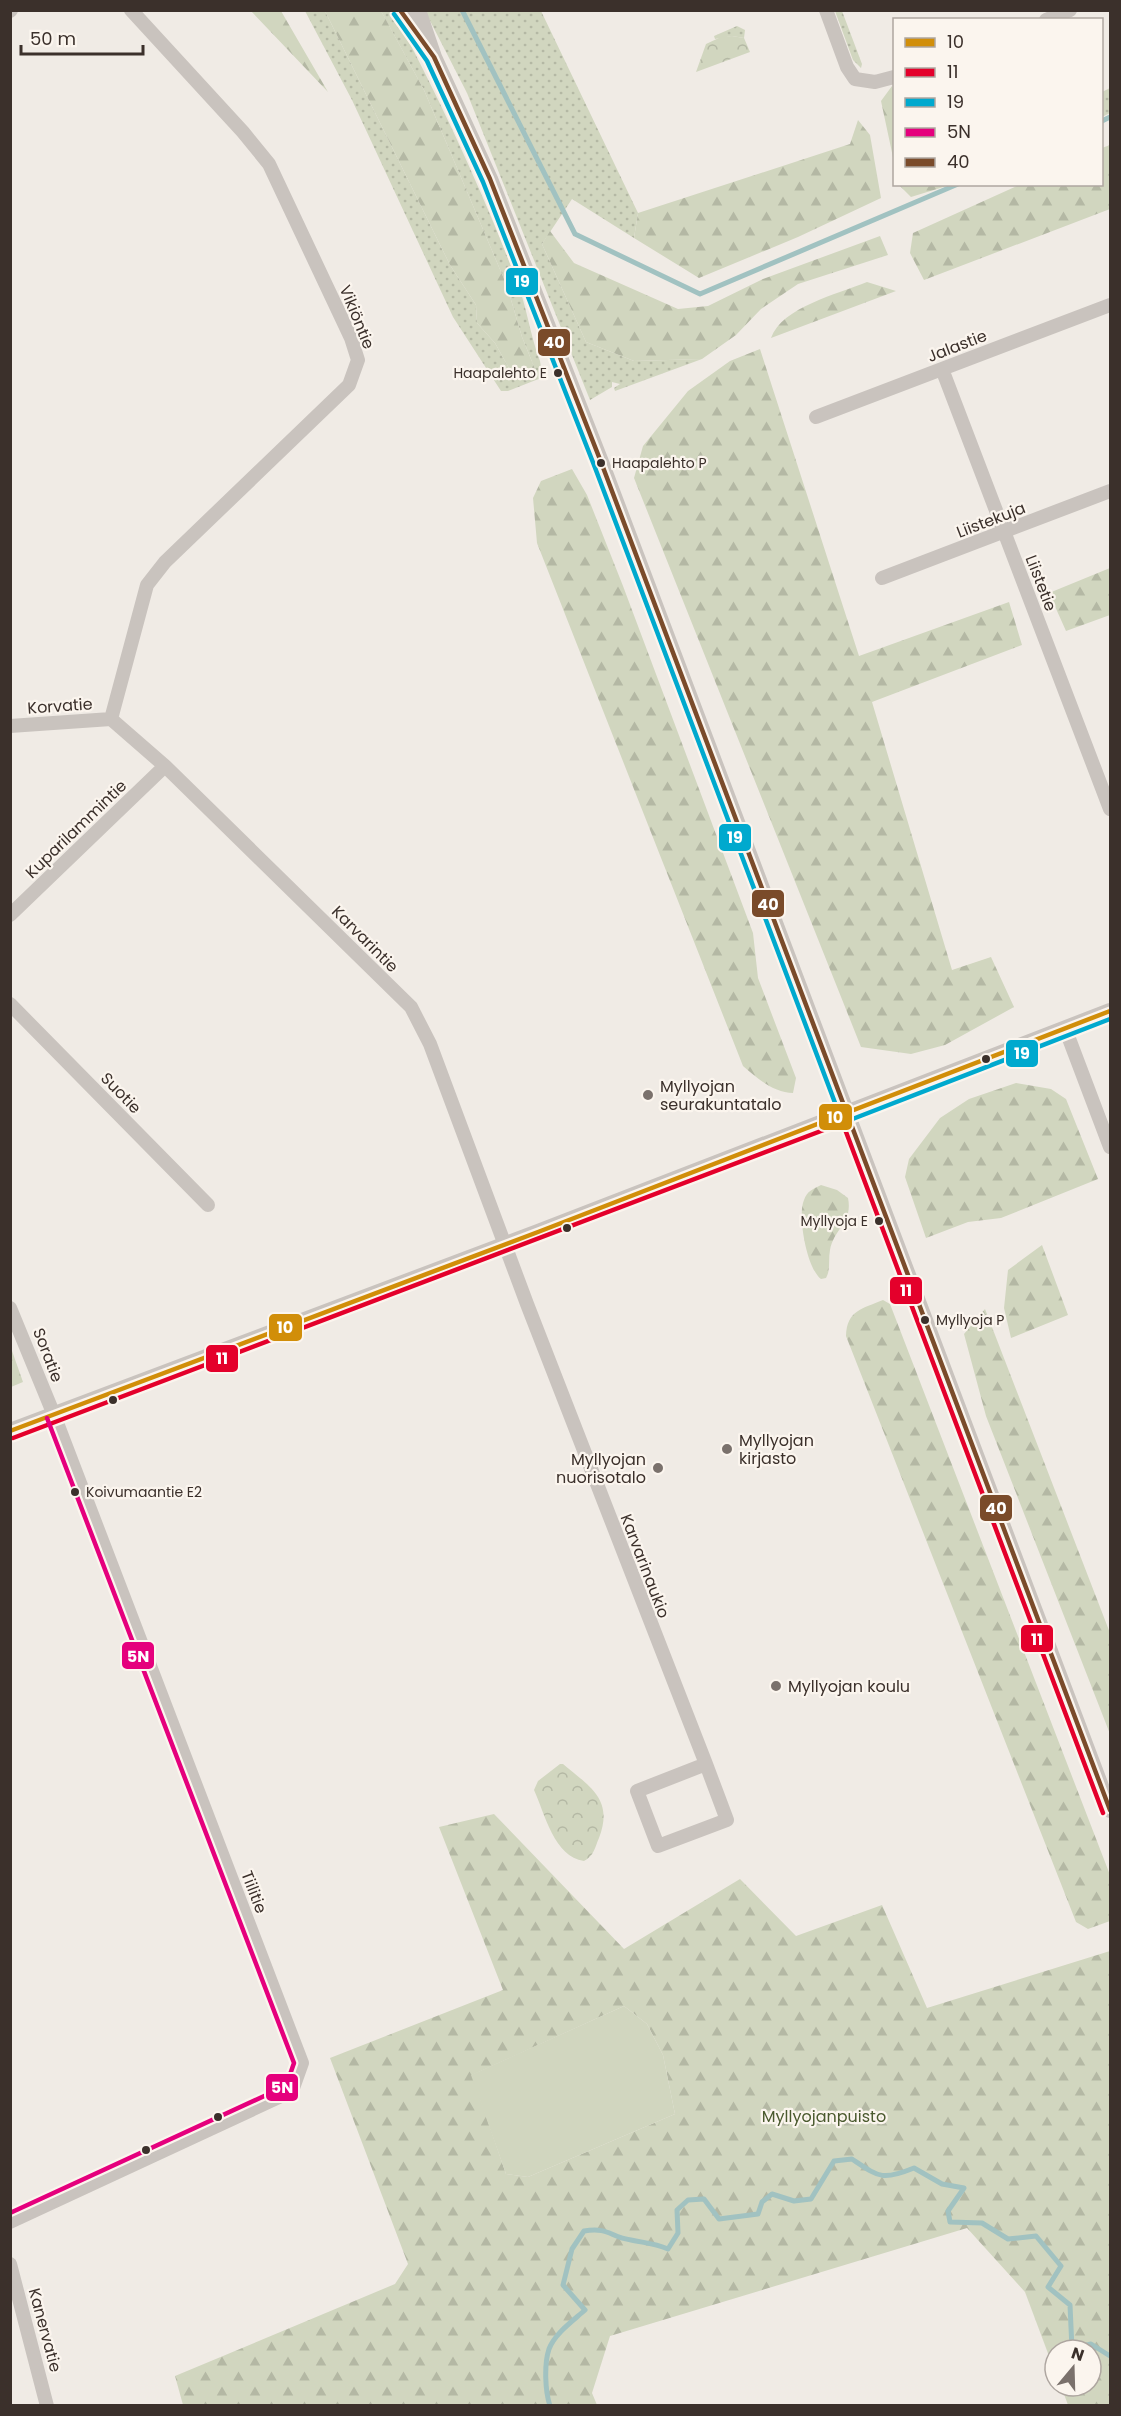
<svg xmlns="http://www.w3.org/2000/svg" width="1121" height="2416" font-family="Poppins,sans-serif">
	<defs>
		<pattern id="grass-dots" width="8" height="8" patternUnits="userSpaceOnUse" patternTransform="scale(1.5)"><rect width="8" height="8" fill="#d1d6bf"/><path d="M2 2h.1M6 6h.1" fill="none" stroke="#b4b8a4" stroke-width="1.8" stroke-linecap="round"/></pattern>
		<pattern id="forest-firs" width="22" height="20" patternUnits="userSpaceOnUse" patternTransform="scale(1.5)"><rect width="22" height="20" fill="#d1d6bf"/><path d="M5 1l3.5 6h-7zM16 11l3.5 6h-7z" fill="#b4b8a4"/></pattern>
		<pattern id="park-crowns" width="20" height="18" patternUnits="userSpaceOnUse" patternTransform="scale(1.5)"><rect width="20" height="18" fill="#d1d6bf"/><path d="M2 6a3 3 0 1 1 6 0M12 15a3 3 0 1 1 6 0" fill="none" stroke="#b4b8a4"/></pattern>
	</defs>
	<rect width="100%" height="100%" fill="#f0ebe5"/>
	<path fill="url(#grass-dots)" d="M305 11H325L450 265 476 305 477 323 495 343 510 370 535 369 522 337 507 286 424 90 381 11H393C439 98 482 189 517 282 527 307 530 335 540 361L542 373 541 378 508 391H501L453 317 352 100Z
		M425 11H541L638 213 634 238 572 199 542 244 586 342 634 361 702 359 615 391 614 388 620 384 612 382V387L590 400 467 93Z
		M835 11H842L862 64 861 68 853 60Z
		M737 26 745 30 744 38 732 36 715 39 714 36Z
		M1110 88V113L1102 117V92Z"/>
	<path fill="url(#forest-firs)" fill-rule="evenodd" d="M251 11H281L328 92Z
		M325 11H381L385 18 424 90 507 286 522 337 535 369 534 375 521 378 510 370 495 343 477 323 476 305 450 265Z
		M892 86 894 92V162L881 101Z
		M858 120 870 135 881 198 798 237 699 278 634 238 638 213 850 144Z
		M1110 145V209L924 280 910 253 913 233 1019 185 1102 184V148Z
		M899 185V184L950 185 911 197Z
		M550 231 574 263 678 309 708 306 763 279 880 236 888 255 798 284 761 309 736 335 702 359 634 361 586 342 542 244Z
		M867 282 896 291 771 338C782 307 838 294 867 282Z
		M760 349 859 656 1009 602 1022 645 872 702 952 970 991 957 1014 1007 945 1045 911 1054 861 1047 634 478 643 446 688 391 730 361Z
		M572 469 587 495 623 586 753 933 758 978 796 1078 793 1093C774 1093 757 1078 743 1066L537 543 533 498 541 481Z
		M1110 568V615L1066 631 1049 593Z
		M1016 1083 1051 1089 1066 1099 1098 1179 1001 1218 968 1222 926 1238 905 1177 909 1159 940 1118 969 1099Z
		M821 1185 837 1190 848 1198C853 1223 834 1228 830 1250 828 1260 831 1269 826 1278L821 1279C807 1269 797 1215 804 1200 807 1191 813 1189 821 1185Z
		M1042 1245 1068 1315 1011 1338 1004 1308 1008 1270Z
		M883 1300 890 1304 1110 1875V1921L1088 1929 1076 1922 846 1336C847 1310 862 1309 883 1300Z
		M985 1309 1110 1633V1734L986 1416 964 1334Z
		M11 1348 23 1382 11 1387H10Z
		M494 1814 624 1949 740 1879 796 1936 882 1905 927 2008 1110 1951V2405H1068L1061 2386H1091V2350H1055V2372L1025 2292 967 2228 610 2336 592 2393 597 2405H183L175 2376 395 2284 408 2264 330 2058 503 1990 439 1827ZM624 2006 647 2024 663 2055 675 2114 528 2177 506 2174 472 2075Z"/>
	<path fill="url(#park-crowns)" d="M732 36 744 38 750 52 696 72 706 44 721 37Z
		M560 1764H563C590 1787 614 1799 599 1838 595 1847 594 1856 584 1861 554 1857 545 1814 534 1790L538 1781Z"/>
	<path fill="#d1d6bf" d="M624 2006 647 2024 663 2055 675 2114 528 2177 506 2174 471 2075Z"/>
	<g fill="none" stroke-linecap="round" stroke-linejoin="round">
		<path stroke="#a1c2c1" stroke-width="5" d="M462 10 575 234 700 294 958 184
			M1102 121 1110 117
			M550 2406C545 2391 544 2364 549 2349 555 2333 574 2320 585 2310L563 2285 572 2249 584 2231C609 2227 610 2237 631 2240 645 2243 654 2243 668 2249L678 2233 677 2210 688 2200 704 2199 719 2219 758 2214 762 2202 772 2194 794 2201 811 2199 834 2161 852 2159C879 2177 882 2181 914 2168L942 2184 964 2188 948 2211 950 2222 982 2223 1008 2239 1036 2236 1061 2266 1048 2287 1070 2305 1072 2349 1091 2344 1110 2356"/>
		<path stroke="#c9c3be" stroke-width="14" d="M826 10 847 67 855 79 875 82 894 77
			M10 11 11 10
			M1046 20 1070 10
			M942 369 1110 809
			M816 417 1110 305
			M882 578 1110 491
			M111 719 165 766 411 1007 430 1044 527 1304 706 1764 727 1820 658 1846 637 1791 706 1764
			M111 719 147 585 165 562 349 385 358 360 351 338 269 164 243 132 131 10
			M10 726 111 719
			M10 915 165 766
			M10 1004 208 1205
			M1065 1028 1110 1147
			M10 1308 54 1415 302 2063 292 2091 10 2222
			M10 2264 47 2406"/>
		<path stroke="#c9c3be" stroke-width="16" d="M400 10 423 42
			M418 10 434 57 490 179 601 462 1110 1810
			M10 1431 538 1232 1110 1011"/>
		<defs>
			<path id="bus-1" d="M10 1431 538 1232 1110 1011"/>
			<path id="bus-2" d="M840 1116 1103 1813
				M13 1438 850 1120"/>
			<path id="bus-3" d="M394 14 427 61 483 182 594 465 840 1116
				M850 1120 1110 1019"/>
			<path id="bus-4" d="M10 2213 286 2086 294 2063 47 1418"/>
			<path id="bus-5" d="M400 10 434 57 490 179 601 462 1110 1810"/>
		</defs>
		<use href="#bus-1" stroke="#fbf5ee" stroke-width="9"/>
		<use href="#bus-2" stroke="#fbf5ee" stroke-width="9"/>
		<use href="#bus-3" stroke="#fbf5ee" stroke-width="9"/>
		<use href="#bus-4" stroke="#fbf5ee" stroke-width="9"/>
		<use href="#bus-5" stroke="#fbf5ee" stroke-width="9"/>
		<use href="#bus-1" stroke="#d18e09" stroke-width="4.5"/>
		<use href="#bus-2" stroke="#e4002b" stroke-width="4.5"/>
		<use href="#bus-3" stroke="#00a9ce" stroke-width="4.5"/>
		<use href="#bus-4" stroke="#e5007d" stroke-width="4.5"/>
		<use href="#bus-5" stroke="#7a4b2a" stroke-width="4.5"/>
	</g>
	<g fill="#3b302b" stroke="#fbf5ee" stroke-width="2">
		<circle cx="558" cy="373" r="5"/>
		<circle cx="601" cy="463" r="5"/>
		<circle cx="986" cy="1059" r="5"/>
		<circle cx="879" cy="1221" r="5"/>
		<circle cx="567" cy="1228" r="5"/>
		<circle cx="925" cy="1320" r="5"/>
		<circle cx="113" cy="1400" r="5"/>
		<circle cx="75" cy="1492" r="5"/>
		<circle cx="218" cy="2117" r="5"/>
		<circle cx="146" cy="2150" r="5"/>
	</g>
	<g fill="#7a716c" stroke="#fbf5ee" stroke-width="2">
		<circle cx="648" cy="1095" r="6"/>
		<circle cx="727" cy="1449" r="6"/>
		<circle cx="658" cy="1468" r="6"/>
		<circle cx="776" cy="1686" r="6"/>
	</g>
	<g text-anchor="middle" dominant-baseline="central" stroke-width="4.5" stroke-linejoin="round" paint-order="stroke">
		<g font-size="14" fill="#3b302b" stroke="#fbf5ee" text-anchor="start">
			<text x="547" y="373" text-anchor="end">Haapalehto E</text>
			<text x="612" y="463">Haapalehto P</text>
			<text x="868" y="1221" text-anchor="end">Myllyoja E</text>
			<text x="936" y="1320">Myllyoja P</text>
			<text x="86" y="1492">Koivumaantie E2</text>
		</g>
		<g font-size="16" fill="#3b302b" stroke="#fbf5ee">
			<text transform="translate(357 317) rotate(68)">Vikiöntie</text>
			<text transform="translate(957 346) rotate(-21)">Jalastie</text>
			<text transform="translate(991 520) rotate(-21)">Liistekuja</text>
			<text transform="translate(1041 583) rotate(69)">Liistetie</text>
			<text transform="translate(60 706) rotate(-4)">Korvatie</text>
			<text transform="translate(76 829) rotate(-44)">Kuparilammintie</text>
			<text transform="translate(365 939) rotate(45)">Karvarintie</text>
			<text transform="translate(121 1093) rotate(46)">Suotie</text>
			<text transform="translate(48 1355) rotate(69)">Soratie</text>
			<text transform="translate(645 1566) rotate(69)">Karvarinaukio</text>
			<text transform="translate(254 1892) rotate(69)">Tiilitie</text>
			<text transform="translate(45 2330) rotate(75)">Kanervatie</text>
		</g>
		<g font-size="16" fill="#3b302b" stroke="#fbf5ee" text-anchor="start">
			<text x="660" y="1086">Myllyojan<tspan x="660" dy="18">seurakuntatalo</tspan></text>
			<text x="739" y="1440">Myllyojan<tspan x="739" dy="18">kirjasto</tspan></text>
			<text x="646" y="1459" text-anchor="end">Myllyojan<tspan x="646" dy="18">nuorisotalo</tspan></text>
			<text x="788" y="1686">Myllyojan koulu</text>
		</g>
		<g font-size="16" fill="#4a5a2e" stroke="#fbf5ee">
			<text x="824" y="2116">Myllyojanpuisto</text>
		</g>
	</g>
	<g stroke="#fbf5ee" stroke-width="2">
		<rect x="505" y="267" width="34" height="29" rx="6" fill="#00a9ce"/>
		<rect x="537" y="328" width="34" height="29" rx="6" fill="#7a4b2a"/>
		<rect x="718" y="823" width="34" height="29" rx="6" fill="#00a9ce"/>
		<rect x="751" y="889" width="34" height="29" rx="6" fill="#7a4b2a"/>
		<rect x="1005" y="1039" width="34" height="29" rx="6" fill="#00a9ce"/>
		<rect x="818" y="1103" width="35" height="28" rx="6" fill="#d18e09"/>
		<rect x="889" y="1276" width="34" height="29" rx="6" fill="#e4002b"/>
		<rect x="268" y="1313" width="35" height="29" rx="6" fill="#d18e09"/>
		<rect x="205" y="1344" width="34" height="29" rx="6" fill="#e4002b"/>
		<rect x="979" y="1494" width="34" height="28" rx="6" fill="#7a4b2a"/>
		<rect x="1020" y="1624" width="34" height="29" rx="6" fill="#e4002b"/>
		<rect x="121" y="1641" width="34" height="29" rx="6" fill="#e5007d"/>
		<rect x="265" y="2073" width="34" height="29" rx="6" fill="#e5007d"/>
	</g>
	<g font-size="16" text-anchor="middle" font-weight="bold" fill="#fff">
		<text x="522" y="287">19</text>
		<text x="554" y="348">40</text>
		<text x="735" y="843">19</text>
		<text x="768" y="910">40</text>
		<text x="1022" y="1059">19</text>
		<text x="835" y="1123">10</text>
		<text x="906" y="1296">11</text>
		<text x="285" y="1333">10</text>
		<text x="222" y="1364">11</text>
		<text x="996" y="1514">40</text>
		<text x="1037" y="1645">11</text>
		<text x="138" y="1662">5N</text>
		<text x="282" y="2093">5N</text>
	</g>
	<rect width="1121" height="2416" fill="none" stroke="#3b302b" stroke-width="24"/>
	<rect x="893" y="18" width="210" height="168" fill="#fbf5ee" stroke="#aea6a0" stroke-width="1.5"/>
	<rect x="905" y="38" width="30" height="9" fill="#d18e09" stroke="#aea6a0" stroke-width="1.5"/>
	<text x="947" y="48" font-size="18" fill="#3b302b">10</text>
	<rect x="905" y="68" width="30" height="9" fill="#e4002b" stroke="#aea6a0" stroke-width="1.5"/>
	<text x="947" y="78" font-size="18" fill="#3b302b">11</text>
	<rect x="905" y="98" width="30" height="9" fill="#00a9ce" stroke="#aea6a0" stroke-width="1.5"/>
	<text x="947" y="108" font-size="18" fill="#3b302b">19</text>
	<rect x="905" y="128" width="30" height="9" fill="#e5007d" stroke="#aea6a0" stroke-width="1.5"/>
	<text x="947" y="138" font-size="18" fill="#3b302b">5N</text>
	<rect x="905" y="158" width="30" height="9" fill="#7a4b2a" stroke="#aea6a0" stroke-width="1.5"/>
	<text x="947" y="168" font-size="18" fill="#3b302b">40</text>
	<g transform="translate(1073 2368) rotate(19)"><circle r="28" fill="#fbf5ee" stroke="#aea6a0" stroke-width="1.5"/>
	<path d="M0-4.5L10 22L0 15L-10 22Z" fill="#7a716c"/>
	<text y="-9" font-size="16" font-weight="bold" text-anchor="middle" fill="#3b302b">N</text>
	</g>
	<path d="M21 45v9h122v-9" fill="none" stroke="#3b302b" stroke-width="3"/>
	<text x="30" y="45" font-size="18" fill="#3b302b" stroke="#fbf5ee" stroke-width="4.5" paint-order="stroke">50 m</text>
</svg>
